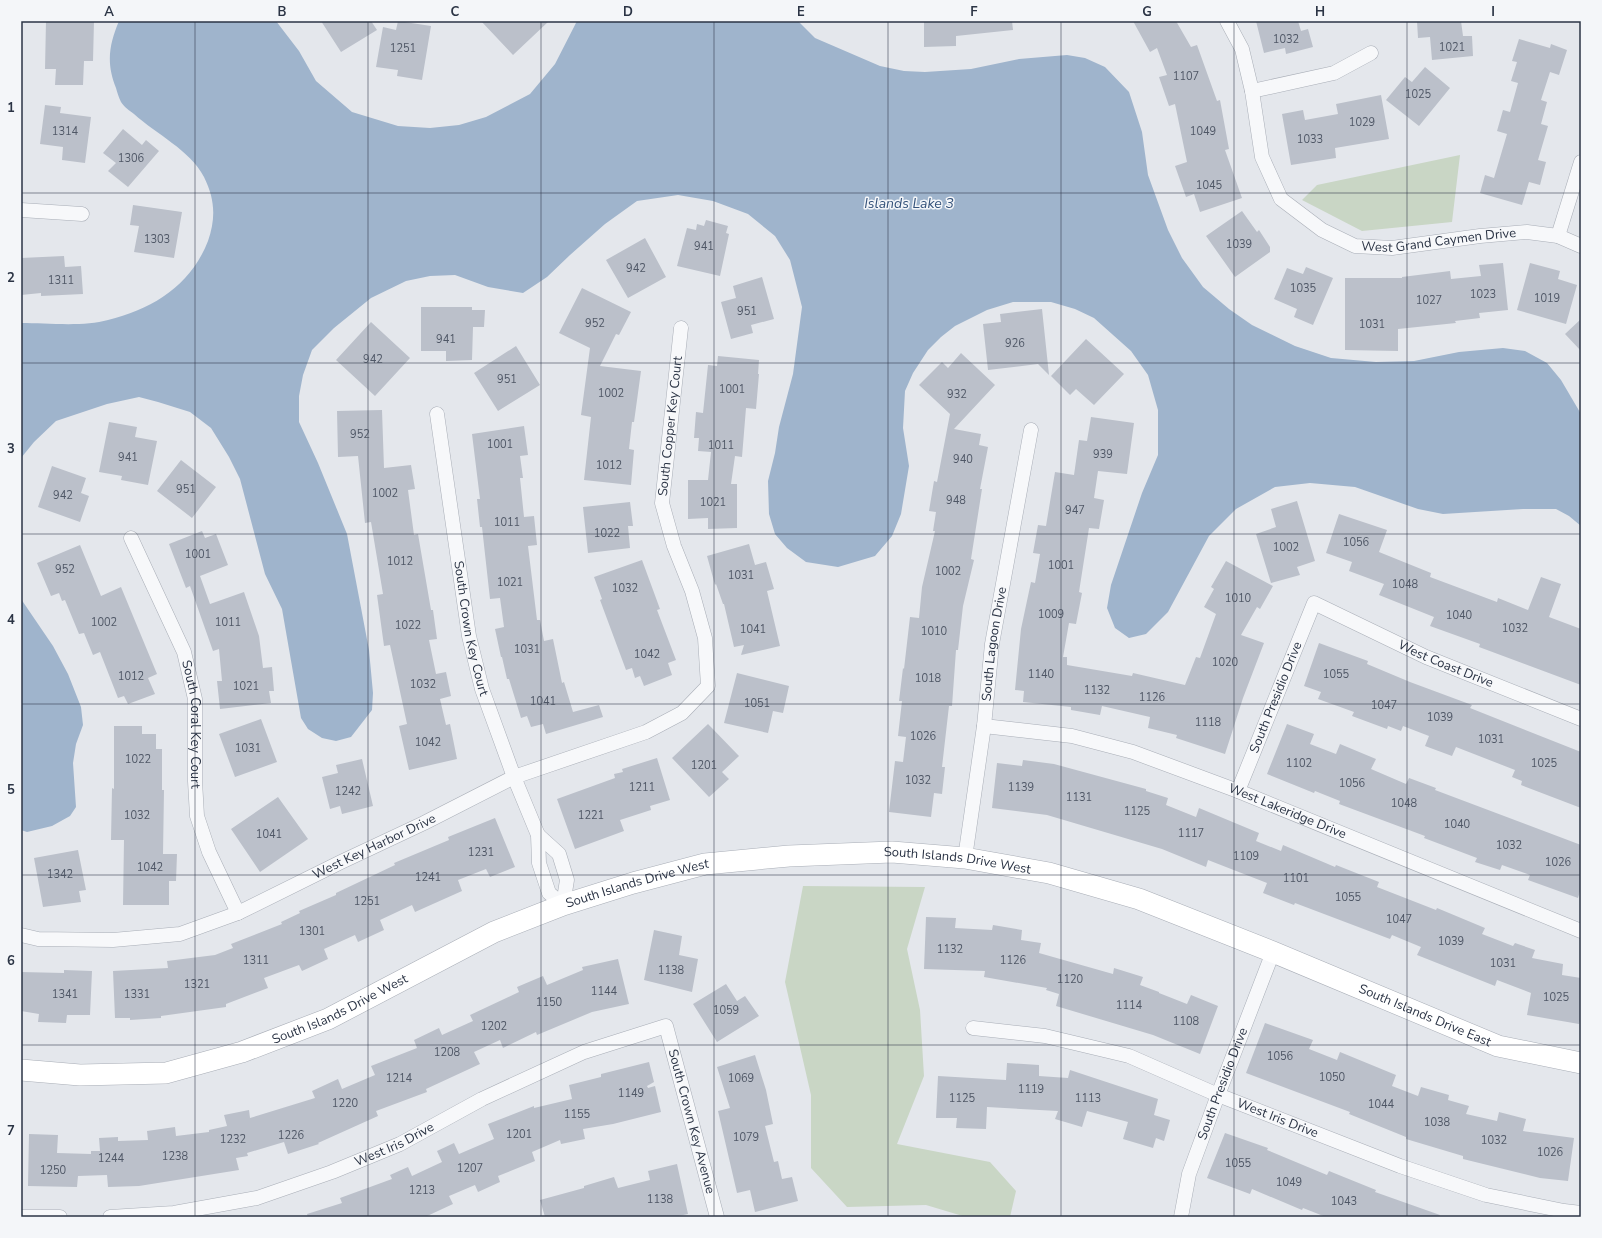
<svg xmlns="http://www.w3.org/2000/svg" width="1602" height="1238" font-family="'Nunito Sans',sans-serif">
	<rect width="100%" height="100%" fill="#e4e7ec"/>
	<path fill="#c9d6c5" d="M1460 155 1452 222 1362 231 1302 200 1317 185Z
		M803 886 925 887 907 949 920 1010 924 1076 897 1144 990 1162 1016 1191 1010 1217H966L926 1205 847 1207 811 1168V1095L785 982Z"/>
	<path fill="#9fb4cc" d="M119 21H276L299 51 316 81 352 112 398 126 430 128 459 125 486 117 530 94 555 64 577 21H798L815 38 880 66 904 71 925 72 971 69 1019 59 1067 55 1085 58 1105 67 1129 92 1142 132 1148 175 1168 230 1182 258 1203 287 1229 309 1252 325 1295 346 1331 358 1376 362 1414 361 1459 352 1503 348 1525 351 1547 363 1561 380 1581 414V526L1569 516 1556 509H1523L1443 514 1418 509 1355 487 1310 483 1275 487 1236 509 1209 536 1168 612 1146 634 1129 638 1115 628 1107 608 1111 585 1142 493 1158 455V410L1148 375 1131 351 1094 318 1075 309 1051 302H1013L987 310 955 326 941 337 928 350 913 373 905 391 903 428 909 466 901 514 892 536 875 556 838 567 806 562 787 548 775 534 769 514 768 481 775 453 779 427 793 374 802 307 790 260 775 236 748 214 713 201 678 195 637 201 605 224 570 255 547 277 523 293 488 287 455 275 430 276 406 281 371 298 334 328 312 350 303 375 299 396V422L318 463 347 534 369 650 373 693 372 710 351 737 336 741 322 738 308 729 301 718 282 609 265 574 240 479 229 457 211 428 190 412 158 402 139 397 107 404 56 421 34 442 21 458V323C47 323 84 327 108 320 153 309 191 285 208 241 216 218 215 199 204 177 190 150 156 134 134 114 130 111 124 107 121 102 119 98 117 92 116 88 106 63 109 45 119 21Z
		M21 599 53 646 68 674 81 707 83 725 76 744 73 763 76 807 70 816 52 826 27 832 21 830Z"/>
	<path fill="#bbc0ca" d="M46 21H94L93 61H84L83 85H55L56 69H45Z
		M321 21H371L377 30 341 52Z
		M398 21 431 26 422 80 397 76 398 70 376 67 383 27 396 30Z
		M481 21H549L513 55Z
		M924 21H1012L1013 30 956 36V46L924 47Z
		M1133 21H1176L1191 47 1197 45 1217 101 1220 100 1229 149 1225 150 1242 198 1200 212 1194 194 1186 197 1175 166 1187 162 1175 104 1169 106 1159 77 1167 75 1157 48 1150 52Z
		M1256 21H1298L1301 31 1308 29 1313 47 1286 54 1285 48 1264 53Z
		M1417 21H1461L1463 36H1472L1473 56 1432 60 1430 37 1418 38Z
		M1519 39 1550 48 1551 44 1567 50 1559 75 1550 72 1541 100 1547 102 1541 124 1548 126 1538 160 1546 162 1540 185 1529 182 1522 205 1480 193 1485 175 1494 178 1507 134 1497 131 1503 110 1510 112 1518 83 1511 81 1517 62 1512 61Z
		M1425 67 1450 88 1419 126 1386 100 1405 77 1412 82Z
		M1381 95 1389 139 1335 148 1336 158 1291 165 1282 114 1303 110 1305 120 1338 114 1336 104Z
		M45 105 61 107 60 113 91 117 85 163 62 160 63 147 40 144Z
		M123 129 142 145 146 140 159 151 128 187 108 171 116 163 103 153Z
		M133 205 182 212 174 258 134 252 139 226 130 225Z
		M1242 211 1257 232 1259 230 1270 247V252L1235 277 1206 236Z
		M706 220 728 226 726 233 729 234 720 276 677 266 687 228 696 230 697 224 704 226Z
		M645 238 666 277 628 298 606 260Z
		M64 256 65 267 81 266 83 294 41 296V293L21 295V258Z
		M1503 263 1508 310 1479 313 1480 318 1455 321 1456 323 1398 329V351L1345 350V278H1402V277L1450 271 1451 279 1481 276 1479 265Z
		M1530 263 1560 271 1558 279 1577 285 1566 324 1517 310Z
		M1306 267 1333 278 1313 325 1294 317 1297 309 1274 299 1287 268 1303 274Z
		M762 277 774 319 751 325 753 333 731 339 721 302 736 298 733 286Z
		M582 288 631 312 619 335 616 334 600 366 641 371 634 422H632L629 449 634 450 631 485 584 480 591 417 581 415 590 348 559 333Z
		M421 307H472V310H485L484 327H473L472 360 446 361V351H421Z
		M1042 309 1049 375 1038 364 988 370 983 324 1001 322 1000 314Z
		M1581 319V351L1565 334Z
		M371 322 410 358 375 396 336 360Z
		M1086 339 1124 374 1094 405 1076 389 1070 395 1051 376Z
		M516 346 540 385 498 411 474 373Z
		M961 353 995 385 954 429 981 434 979 445 988 447 980 489H982L971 559 974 560 963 606 958 650H956L952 706H949L942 767H945L942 794 934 793 931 817 889 812 895 761 903 762 906 737 898 736 902 701H899L903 668 904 669 910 617 919 618 922 587 935 531H933L936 512 929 511 934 481 937 482 950 414 919 385 942 362 948 368Z
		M718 356 759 360 758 374H759L756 409 746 408 742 457 735 456 731 484H737V528L708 529V518L688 519V480H708L711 452 698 451 699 438H694L696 412 703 413 708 365 717 366Z
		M382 410 384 468 411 465 415 489 408 490 414 535 418 534 431 610H433L437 639 429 640 436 674 446 672 451 696 440 699 446 725 450 724 457 759 409 770 399 726 407 724 390 645 384 646 377 595 383 594 371 522 365 523 358 456 338 457 337 411Z
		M1091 417 1134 423 1127 474 1098 471 1094 498 1104 500 1099 529 1089 528 1079 592 1082 593 1076 624 1069 623 1063 657H1067V665L1132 676 1133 673 1185 685 1196 657 1200 658 1216 614 1204 607 1214 589 1211 587 1226 561 1273 586 1260 609 1257 607 1241 635 1264 643 1243 698 1225 754 1176 738 1177 735 1148 728 1150 717 1102 706 1100 715 1071 710V707L1023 702 1024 691 1015 690 1021 629 1031 582 1035 583 1040 554 1033 553 1038 525 1046 526 1055 472 1074 475 1079 440 1087 441Z
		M109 422 137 427 135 437 157 441 148 485 121 480 122 476 99 472Z
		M524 426 528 455 520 456 523 478H520L524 517 534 516 537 545 528 546 537 620H540L544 641 553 639 562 683 564 682 573 712 599 705 603 717 546 734 543 724 531 727 527 716 521 718 509 679H507L502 657H501L495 629 504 627 500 598 490 599 482 527H480L477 499H480L472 434Z
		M181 460 216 487 192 518 157 491Z
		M52 466 86 478 81 493 89 496 80 522 38 507Z
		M1297 501 1315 561 1297 567 1300 575 1271 583 1256 534 1276 527 1271 509Z
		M630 502 633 526H628L630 548 588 553 583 507Z
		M1339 514 1387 530 1379 552 1431 573 1430 577 1497 602 1498 598 1528 610 1541 577 1561 584 1549 617 1581 629V685L1479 647 1480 644 1430 626 1434 617 1379 595 1384 584 1349 571 1352 562 1326 553Z
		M202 531 205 538 216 534 228 565 200 576 210 604 244 592 259 636 263 668 272 667 274 691H269L271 703 220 709 217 681H222L219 649 213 651 190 586 186 588 169 544Z
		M749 544 755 565 766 562 774 589 767 591 780 646 741 655 744 645 734 647 724 604H723L716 584 715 585 707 556Z
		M80 545 101 596 121 587 157 674 148 678 155 694 128 704 124 696 118 698 100 652 93 655 84 633 79 634 65 600 62 601 59 593 51 596 37 563Z
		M642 560 660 609 657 610 676 660 668 663 672 675 644 686 640 676 635 678 632 668 626 670 600 600 602 599 594 577Z
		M1319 643 1368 661 1367 664 1410 682 1472 705 1470 708 1581 752V808L1521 785 1522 781 1512 777 1515 770 1456 747 1452 756 1425 746 1429 736 1403 726 1401 731 1388 726 1387 729 1352 716 1354 712 1318 699 1321 692 1304 686Z
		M737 673 789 686 783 713 773 711 768 733 724 723Z
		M261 719 277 762 235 777 219 734Z
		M708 724 739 756 722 772 729 779 709 797 672 758Z
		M1287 724 1314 734 1310 744 1336 754 1340 744 1376 759 1371 769 1406 784 1409 778 1436 788 1435 790 1581 845V888L1578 898 1528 880 1530 875 1502 865 1500 870 1475 862 1477 858 1424 838 1425 836 1339 804 1340 801 1315 791 1314 793 1267 774Z
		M114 726H142V734H156V749H162V790H164L163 854H177L176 881H169V905H123L124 840H111L112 788 114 789Z
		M657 758 670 800 650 806 651 810 620 820 624 831 575 849 557 799 615 778 614 774 623 772 622 769Z
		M362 759 373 806 342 814 340 806 330 809 322 777 338 773 336 765Z
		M1023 760 1054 764 1146 789V791L1168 798 1166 805 1196 817 1199 808 1259 833 1256 841 1281 851 1283 845 1335 867 1336 865 1379 882 1377 887 1436 910 1437 908 1485 928 1482 934 1513 946 1515 943 1535 950 1532 958 1563 964 1562 975 1581 978V1016L1579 1024 1527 1015 1531 993 1497 980 1495 986 1417 955 1421 947 1392 935 1390 939 1295 903 1294 905 1263 893 1267 883 1208 860 1206 867 1162 849 1047 815 992 808 997 763 1022 766Z
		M278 797 308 839 260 872 231 829Z
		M495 818 515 867 490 877 486 869 458 880 462 891 415 912 412 905 380 920 384 930 358 942 355 935 324 949 328 959 302 971 299 965 264 978 268 988 226 1004V1007L161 1016V1018L130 1020V1018H115L113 971 168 968 167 961 215 955 233 948 231 944 282 924 281 922 300 913 299 911 336 895V893L395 865 394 863 449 840 448 837Z
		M78 850 86 890 79 891 81 902 43 907 34 858Z
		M926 917 956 918 955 928 992 930 993 925 1022 930 1021 940 1041 943 1039 953 1113 974 1114 968 1143 977 1140 985 1159 992V993L1187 1004 1191 995 1218 1006 1200 1054 1153 1035 1056 1006 1059 994 1046 990 1047 988 984 977 985 971 924 969Z
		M654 930 682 936 679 955 698 959 692 992 644 980Z
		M618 959 629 1004 592 1012 537 1035 536 1032 503 1048 500 1040 474 1052 480 1064 426 1089 427 1092 376 1111 378 1116 318 1143 319 1144 288 1154 284 1142 247 1153 248 1156 236 1158 239 1170 139 1186 108 1187 107 1175 78 1176 77 1187 28 1186 29 1134 58 1135 57 1153 91 1154V1151H100L99 1138 118 1137V1141L148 1140 147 1131 175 1127 176 1136 209 1132V1130L227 1126 224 1115 249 1110 250 1118 315 1098 312 1091 338 1079 342 1089 375 1075 371 1066 417 1048 414 1040 439 1028 442 1035 473 1021 470 1015 519 992 517 987 543 976 547 985 583 970 582 967Z
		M64 970 92 971 90 1015H67L66 1023 38 1022 39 1014 21 1011V972L64 973Z
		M726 984 737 1001 745 996 759 1016 717 1042 693 1004Z
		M1265 1023 1313 1040 1309 1049 1337 1060 1340 1052 1396 1075 1392 1086 1418 1096 1421 1087 1449 1095 1448 1100 1469 1106 1466 1114 1497 1121 1499 1112 1526 1119 1523 1131 1574 1138 1568 1181 1540 1178 1463 1159V1156L1406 1139V1137L1349 1114 1350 1112 1246 1073Z
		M755 1055 766 1090 773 1124 765 1126 774 1162 778 1161 782 1179 792 1177 798 1201 755 1212 750 1190 737 1193 718 1111 730 1108 717 1067Z
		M649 1062 654 1082 647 1086 648 1088 655 1086 661 1112 613 1124 583 1129 585 1139 561 1144 560 1140 532 1152 535 1161 498 1176 500 1182 478 1192 475 1185 449 1196 453 1204 425 1217H308L307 1214 342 1203 340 1198 392 1179 390 1175 408 1167 412 1176 442 1162 437 1151 454 1143 459 1154 494 1139 488 1124 534 1106V1108L572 1099 569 1085 601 1077V1074Z
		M1007 1063 1039 1065V1076L1068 1078 1070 1070 1158 1099 1154 1115 1170 1120 1164 1141 1156 1138 1153 1148 1123 1139 1128 1122 1087 1111 1082 1127 1055 1119 1058 1111 987 1107 986 1129 956 1128 957 1118H936L938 1076 1006 1080Z
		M1225 1133 1268 1148 1267 1150 1327 1175 1329 1171 1376 1190 1375 1192 1440 1215 1439 1217H1326L1303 1208 1302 1210 1252 1189 1250 1194 1207 1178Z
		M677 1164 688 1214 674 1217H545L540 1200 584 1188V1186L614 1177 618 1188 650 1180 648 1171Z"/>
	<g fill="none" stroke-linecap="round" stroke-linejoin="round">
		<defs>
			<g id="street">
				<path id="s1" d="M1227 21 1242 49 1252 91 1262 157 1281 199 1322 230 1355 246 1392 248 1480 236 1527 232 1558 236 1581 246"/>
				<path d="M1252 91 1334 73 1371 53"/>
				<path d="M21 210 82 214"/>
				<path d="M1558 236 1581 162"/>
				<path id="s2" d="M437 414 469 636 482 689 514 777 538 835 539 863 549 893 563 905"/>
				<path id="s3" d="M131 538 184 652 195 699V781L197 816 209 852 238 913"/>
				<path id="s4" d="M984 726 1072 736 1133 752 1238 791 1581 931"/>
				<path id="s5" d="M1238 791 1314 603 1426 657 1581 719"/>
				<path d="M538 835 559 854 567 880 563 905"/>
				<path id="s6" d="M965 858 984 726 992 644 1031 430"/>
				<path id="s7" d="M21 935 38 939 113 940 180 934 238 913 341 862 424 823 514 777 646 732 682 713 708 686 705 638 692 591 674 546 662 503 681 328"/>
				<path id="s8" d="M973 1028 1045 1036 1129 1056 1218 1095 1400 1166 1486 1195 1564 1211 1581 1213"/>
				<path d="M21 1217H60"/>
				<path id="s9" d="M110 1217 174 1213 257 1198 332 1172 400 1144 482 1099 584 1052 666 1026 717 1217"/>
				<path id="s10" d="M1181 1217 1189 1174 1218 1095 1273 952"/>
			</g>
			<g id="secondary">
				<path id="s11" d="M21 1070 80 1075 166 1073 242 1052 328 1019 494 932 563 905 633 883 705 864 789 856 892 852 965 858 1049 873 1139 899 1273 952 1498 1046 1581 1063"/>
			</g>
		</defs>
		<use href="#street" stroke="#a9aeb7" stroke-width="15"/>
		<use href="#secondary" stroke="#a9aeb7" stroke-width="22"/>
		<use href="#street" stroke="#f7f8fa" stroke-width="14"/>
		<use href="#secondary" stroke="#fff" stroke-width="21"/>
	</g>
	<path fill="none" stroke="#2b3445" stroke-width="1" stroke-opacity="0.55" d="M195 21V1217M368 21V1217M541 21V1217M714 21V1217M888 21V1217M1061 21V1217M1234 21V1217M1407 21V1217M21 193H1581M21 363H1581M21 534H1581M21 704H1581M21 875H1581M21 1045H1581"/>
	<g text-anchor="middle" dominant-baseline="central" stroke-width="3" stroke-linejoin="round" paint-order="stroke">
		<g font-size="11" fill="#4f5766">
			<text x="1286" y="39">1032</text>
			<text x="1452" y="47">1021</text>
			<text x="403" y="48">1251</text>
			<text x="1186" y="76">1107</text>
			<text x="1418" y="94">1025</text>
			<text x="1362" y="122">1029</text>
			<text x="65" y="131">1314</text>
			<text x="1203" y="131">1049</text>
			<text x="1310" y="139">1033</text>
			<text x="131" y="158">1306</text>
			<text x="1209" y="185">1045</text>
			<text x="157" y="239">1303</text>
			<text x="1239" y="244">1039</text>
			<text x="704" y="246">941</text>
			<text x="636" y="268">942</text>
			<text x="61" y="280">1311</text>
			<text x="1303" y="288">1035</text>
			<text x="1483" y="294">1023</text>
			<text x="1547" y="298">1019</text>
			<text x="1429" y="300">1027</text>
			<text x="747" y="311">951</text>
			<text x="595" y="323">952</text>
			<text x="1372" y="324">1031</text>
			<text x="446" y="339">941</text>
			<text x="1015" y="343">926</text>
			<text x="373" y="359">942</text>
			<text x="507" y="379">951</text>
			<text x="732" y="389">1001</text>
			<text x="611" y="393">1002</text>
			<text x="957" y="394">932</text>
			<text x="360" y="434">952</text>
			<text x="500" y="444">1001</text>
			<text x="721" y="445">1011</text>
			<text x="1103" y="454">939</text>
			<text x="128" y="457">941</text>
			<text x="963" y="459">940</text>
			<text x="609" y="465">1012</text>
			<text x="186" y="489">951</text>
			<text x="385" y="493">1002</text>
			<text x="63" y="495">942</text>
			<text x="956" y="500">948</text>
			<text x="713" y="502">1021</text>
			<text x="1075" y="510">947</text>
			<text x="507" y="522">1011</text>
			<text x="607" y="533">1022</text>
			<text x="1356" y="542">1056</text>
			<text x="1286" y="547">1002</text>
			<text x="198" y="554">1001</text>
			<text x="400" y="561">1012</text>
			<text x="1061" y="565">1001</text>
			<text x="65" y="569">952</text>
			<text x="948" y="571">1002</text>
			<text x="741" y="575">1031</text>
			<text x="510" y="582">1021</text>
			<text x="1405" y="584">1048</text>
			<text x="625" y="588">1032</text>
			<text x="1238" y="598">1010</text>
			<text x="1051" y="614">1009</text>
			<text x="1459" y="615">1040</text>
			<text x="104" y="622">1002</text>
			<text x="228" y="622">1011</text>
			<text x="408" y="625">1022</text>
			<text x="1515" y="628">1032</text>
			<text x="753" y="629">1041</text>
			<text x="934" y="631">1010</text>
			<text x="527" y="649">1031</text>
			<text x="647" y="654">1042</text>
			<text x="1225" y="662">1020</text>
			<text x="1041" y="674">1140</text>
			<text x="1336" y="674">1055</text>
			<text x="131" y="676">1012</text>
			<text x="928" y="678">1018</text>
			<text x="423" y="684">1032</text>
			<text x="246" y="686">1021</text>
			<text x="1097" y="690">1132</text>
			<text x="1152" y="697">1126</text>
			<text x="543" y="701">1041</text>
			<text x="757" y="703">1051</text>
			<text x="1384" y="705">1047</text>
			<text x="1440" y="717">1039</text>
			<text x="1208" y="722">1118</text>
			<text x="923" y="736">1026</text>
			<text x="1491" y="739">1031</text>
			<text x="428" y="742">1042</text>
			<text x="248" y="748">1031</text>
			<text x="138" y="759">1022</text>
			<text x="1299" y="763">1102</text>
			<text x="1544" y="763">1025</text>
			<text x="704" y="765">1201</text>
			<text x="918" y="780">1032</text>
			<text x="1352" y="783">1056</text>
			<text x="642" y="787">1211</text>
			<text x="1021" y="787">1139</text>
			<text x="348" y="791">1242</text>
			<text x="1079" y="797">1131</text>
			<text x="1404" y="803">1048</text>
			<text x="1137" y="811">1125</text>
			<text x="137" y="815">1032</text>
			<text x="591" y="815">1221</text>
			<text x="1457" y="824">1040</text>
			<text x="1191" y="833">1117</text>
			<text x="269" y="834">1041</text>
			<text x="1509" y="845">1032</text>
			<text x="481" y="852">1231</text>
			<text x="1246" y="856">1109</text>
			<text x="1558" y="862">1026</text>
			<text x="150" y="867">1042</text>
			<text x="60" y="874">1342</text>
			<text x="428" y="877">1241</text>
			<text x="1296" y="878">1101</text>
			<text x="1348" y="897">1055</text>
			<text x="367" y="901">1251</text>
			<text x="1399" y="919">1047</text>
			<text x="312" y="931">1301</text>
			<text x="1451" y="941">1039</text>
			<text x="950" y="949">1132</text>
			<text x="256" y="960">1311</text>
			<text x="1013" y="960">1126</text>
			<text x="1503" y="963">1031</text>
			<text x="671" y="970">1138</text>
			<text x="1070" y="979">1120</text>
			<text x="197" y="984">1321</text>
			<text x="604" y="991">1144</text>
			<text x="65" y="994">1341</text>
			<text x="137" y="994">1331</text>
			<text x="1556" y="997">1025</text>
			<text x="549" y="1002">1150</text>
			<text x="1129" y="1005">1114</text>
			<text x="726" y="1010">1059</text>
			<text x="1186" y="1021">1108</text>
			<text x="494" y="1026">1202</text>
			<text x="447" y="1052">1208</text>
			<text x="1280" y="1056">1056</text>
			<text x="1332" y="1077">1050</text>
			<text x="399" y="1078">1214</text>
			<text x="741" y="1078">1069</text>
			<text x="1031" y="1089">1119</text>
			<text x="631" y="1093">1149</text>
			<text x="962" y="1098">1125</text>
			<text x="1088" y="1098">1113</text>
			<text x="345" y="1103">1220</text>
			<text x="1381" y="1104">1044</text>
			<text x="577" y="1114">1155</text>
			<text x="1437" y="1122">1038</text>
			<text x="519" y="1134">1201</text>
			<text x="291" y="1135">1226</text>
			<text x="746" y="1137">1079</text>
			<text x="233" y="1139">1232</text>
			<text x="1494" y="1140">1032</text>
			<text x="1550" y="1152">1026</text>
			<text x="175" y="1156">1238</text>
			<text x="111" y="1158">1244</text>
			<text x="1238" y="1163">1055</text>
			<text x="470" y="1168">1207</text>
			<text x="53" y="1170">1250</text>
			<text x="1289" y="1182">1049</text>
			<text x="422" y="1190">1213</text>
			<text x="660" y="1199">1138</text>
			<text x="1344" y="1201">1043</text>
		</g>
		<g font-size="13" fill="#2b3445" stroke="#f4f6f9">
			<text stroke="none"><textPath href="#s1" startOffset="360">West Grand Caymen Drive</textPath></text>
			<text stroke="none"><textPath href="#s7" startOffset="1014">South Copper Key Court</textPath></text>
			<text stroke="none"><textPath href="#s2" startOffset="217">South Crown Key Court</textPath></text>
			<text stroke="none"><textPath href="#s6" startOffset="216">South Lagoon Drive</textPath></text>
			<text stroke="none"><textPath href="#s5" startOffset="348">West Coast Drive</textPath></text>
			<text stroke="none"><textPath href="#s5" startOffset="101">South Presidio Drive</textPath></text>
			<text stroke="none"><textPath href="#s3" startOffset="199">South Coral Key Court</textPath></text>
			<text stroke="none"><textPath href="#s4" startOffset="317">West Lakeridge Drive</textPath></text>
			<text stroke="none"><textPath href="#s7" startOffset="373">West Key Harbor Drive</textPath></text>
			<text stroke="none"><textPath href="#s11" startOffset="979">South Islands Drive West</textPath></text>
			<text stroke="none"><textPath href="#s11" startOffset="655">South Islands Drive West</textPath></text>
			<text stroke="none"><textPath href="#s11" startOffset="331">South Islands Drive West</textPath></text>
			<text stroke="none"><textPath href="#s11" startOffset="1474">South Islands Drive East</textPath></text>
			<text stroke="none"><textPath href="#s10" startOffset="140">South Presidio Drive</textPath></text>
			<text stroke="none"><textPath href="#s8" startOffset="320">West Iris Drive</textPath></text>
			<text stroke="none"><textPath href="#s9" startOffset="692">South Crown Key Avenue</textPath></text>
			<text stroke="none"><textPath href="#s9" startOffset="296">West Iris Drive</textPath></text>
		</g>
		<g font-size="14" font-style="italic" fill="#34527a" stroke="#f4f6f9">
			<text x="909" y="203">Islands Lake 3</text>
		</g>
	</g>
	<rect width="1602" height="1238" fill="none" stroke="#f4f6f9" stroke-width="44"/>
	<rect x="22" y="22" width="1558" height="1194" fill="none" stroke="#2b3445" stroke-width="1.5"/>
	<g font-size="13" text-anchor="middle" font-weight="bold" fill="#2b3445">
		<text x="109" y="16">A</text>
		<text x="282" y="16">B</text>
		<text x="455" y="16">C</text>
		<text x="628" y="16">D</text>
		<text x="801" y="16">E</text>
		<text x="974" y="16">F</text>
		<text x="1147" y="16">G</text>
		<text x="1320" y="16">H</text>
		<text x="1493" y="16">I</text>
		<text x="11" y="112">1</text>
		<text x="11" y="282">2</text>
		<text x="11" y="453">3</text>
		<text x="11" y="624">4</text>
		<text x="11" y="794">5</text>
		<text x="11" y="965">6</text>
		<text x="11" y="1135">7</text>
	</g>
</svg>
